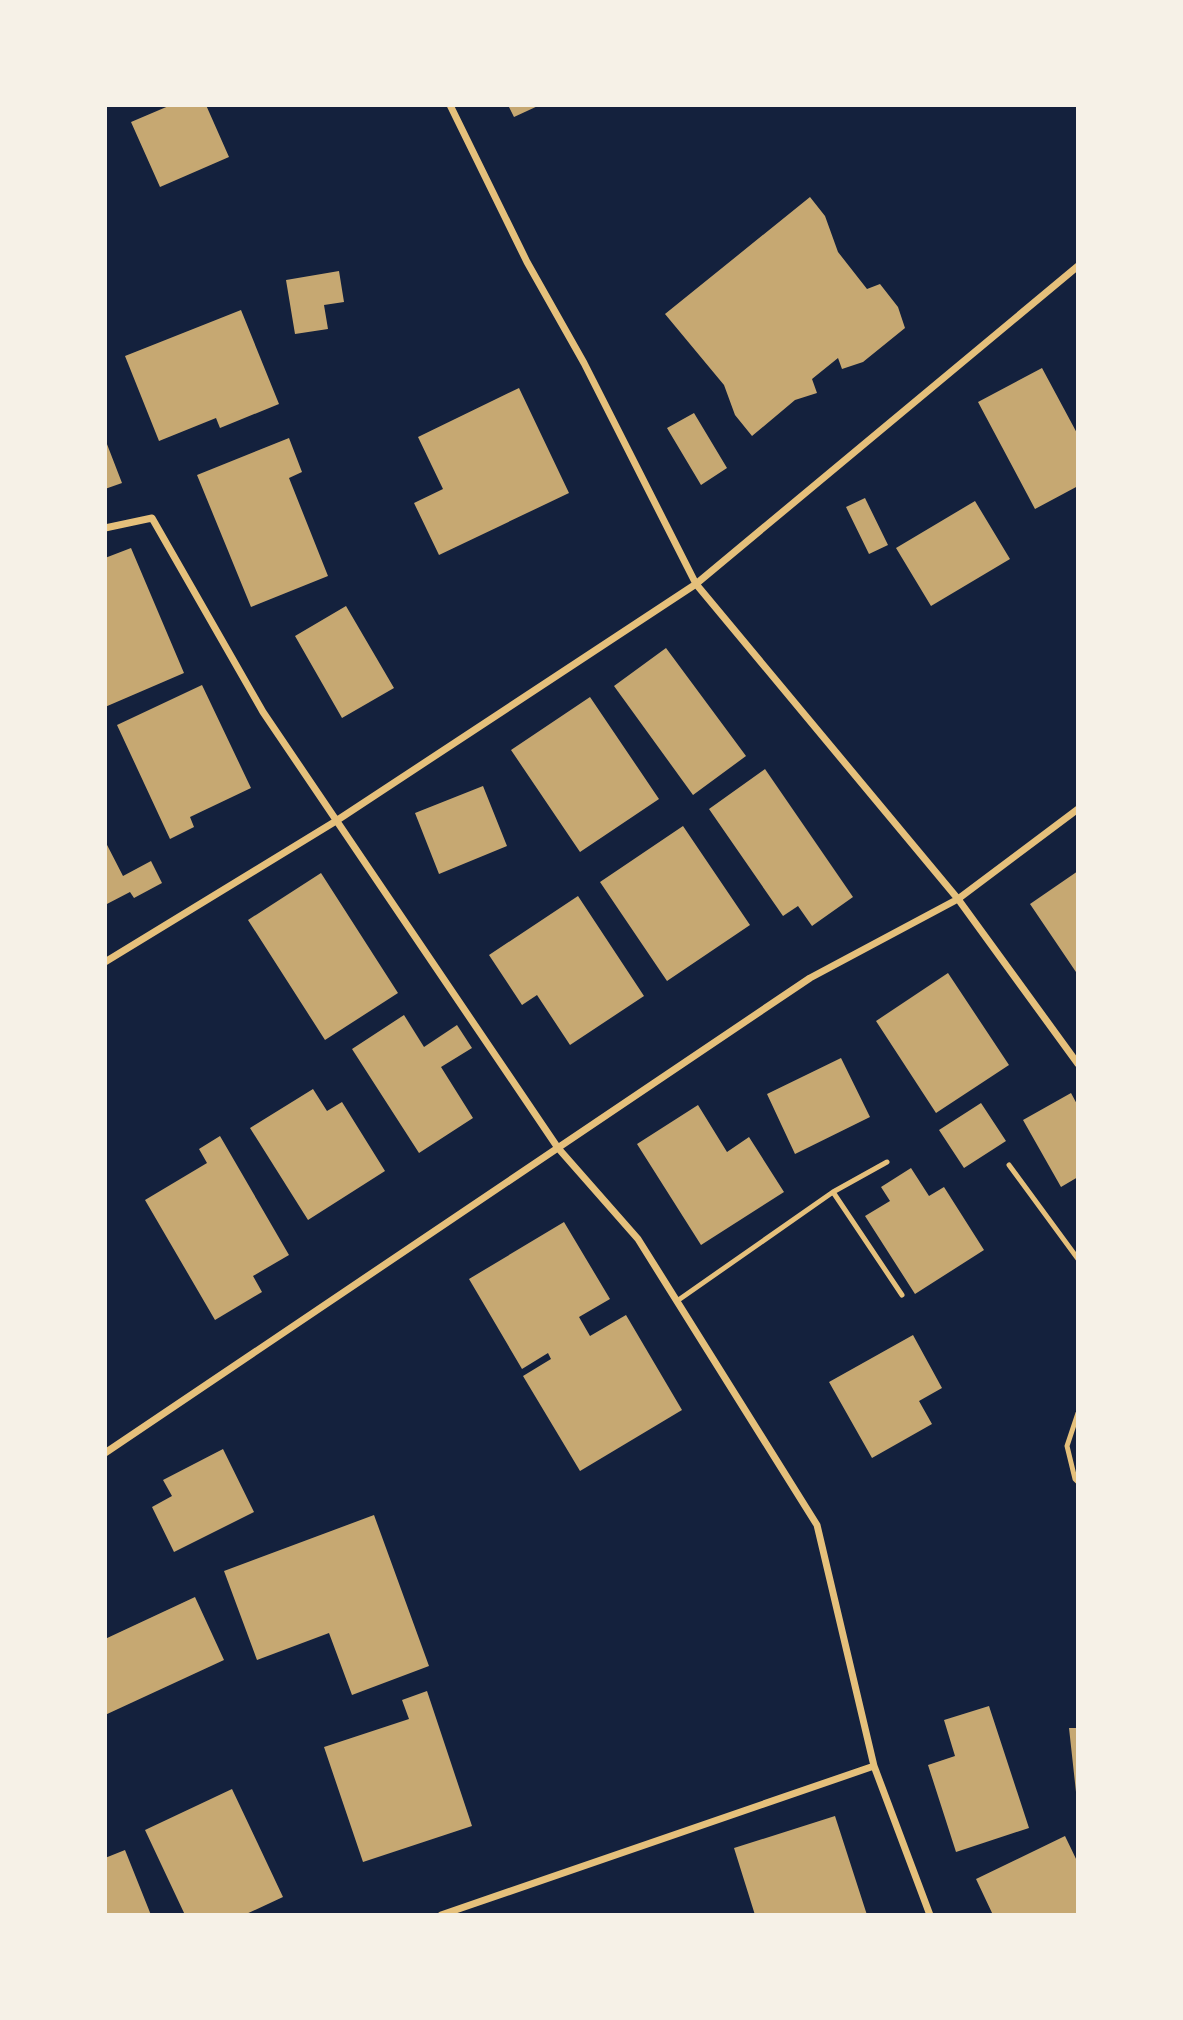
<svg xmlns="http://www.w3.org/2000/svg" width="1183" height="2020" font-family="'Source Sans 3',sans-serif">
	<rect width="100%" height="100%" fill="#14213d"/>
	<path fill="#c6a872" d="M171 105H206L229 157 160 187 131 122Z
		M508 105H540L514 117Z
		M810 197 825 216 838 252 867 289 880 284 898 307 905 328 863 362 842 369 838 358 812 379 817 393 795 400 752 436 735 415 724 385 665 314Z
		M339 271 344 302 324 305 328 329 295 334 286 280Z
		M241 310 279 404 220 428 216 418 159 441 125 356Z
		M1042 368 1078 435V486L1035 509 978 402Z
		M519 388 569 493 439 555 414 503 443 489 418 437Z
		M694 413 727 468 701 485 667 428Z
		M289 438 302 472 289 478 328 576 251 607 197 475Z
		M105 439 122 483 105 489Z
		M865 498 888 545 869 554 846 507Z
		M975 501 1010 559 931 606 896 548Z
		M131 548 184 673 105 707V558Z
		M346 606 394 688 342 718 295 636Z
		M666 648 746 756 693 795 614 686Z
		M202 685 251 788 190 817 194 827 170 839 117 725Z
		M590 697 659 799 580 852 511 750Z
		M765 769 853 897 812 926 798 906 783 916 709 809Z
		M483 786 507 846 439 874 415 813Z
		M683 826 750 925 667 981 600 882Z
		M105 841 123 876 151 861 162 883 134 898 130 892 105 905Z
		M1078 871V975L1030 904Z
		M321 873 398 993 325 1040 248 920Z
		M578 896 644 996 570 1045 537 995 522 1005 489 955Z
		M948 973 1009 1065 936 1113 876 1021Z
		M404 1015 424 1047 457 1025 472 1048 441 1067 473 1118 419 1153 352 1049Z
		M841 1058 870 1117 795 1154 767 1094Z
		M313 1089 327 1111 342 1102 385 1171 308 1220 250 1128Z
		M1071 1093 1078 1106V1177L1061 1187 1023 1120Z
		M981 1103 1006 1141 964 1168 939 1130Z
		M698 1105 727 1152 749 1137 784 1192 701 1245 637 1144Z
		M220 1136 289 1255 253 1276 262 1292 215 1320 145 1200 207 1163 199 1149Z
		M911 1168 929 1196 944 1187 984 1250 915 1294 865 1216 890 1201 881 1187Z
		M564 1222 610 1299 579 1317 590 1336 626 1315 682 1410 580 1471 523 1376 551 1359 548 1353 522 1369 469 1279Z
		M913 1335 942 1388 919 1401 932 1424 872 1458 829 1382Z
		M223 1449 254 1512 174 1552 152 1507 172 1496 163 1480Z
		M374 1515 429 1666 352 1695 329 1633 257 1660 224 1571Z
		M195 1597 224 1660 105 1715V1639Z
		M427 1691 472 1826 363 1862 324 1747 409 1719 402 1700Z
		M989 1706 1029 1828 956 1852 928 1765 955 1756 944 1720Z
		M1069 1728H1078V1792H1076Z
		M232 1789 283 1897 244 1915H185L145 1830Z
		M835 1816 867 1915H755L734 1848Z
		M1065 1836 1078 1863V1915H993L976 1879Z
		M125 1850 151 1915H105V1858Z"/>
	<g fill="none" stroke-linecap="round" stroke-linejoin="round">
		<path stroke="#e5c07b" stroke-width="5" d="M1009 1165 1078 1259
			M833 1192 902 1295
			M677 1301 833 1192 887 1162
			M1078 1413 1067 1446 1075 1479 1078 1482"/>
		<path stroke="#e5c07b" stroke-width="7" d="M450 105 527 262 584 363 696 584 958 899 1078 1064
			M105 528 152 518 263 712 558 1148 638 1239 817 1525 874 1766 930 1915
			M105 962 336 821 696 584 1078 266
			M105 1453 810 978 958 899 1078 809
			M441 1915 874 1766"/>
	</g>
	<rect width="1183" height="2020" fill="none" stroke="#f6f1e7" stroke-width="214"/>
</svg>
